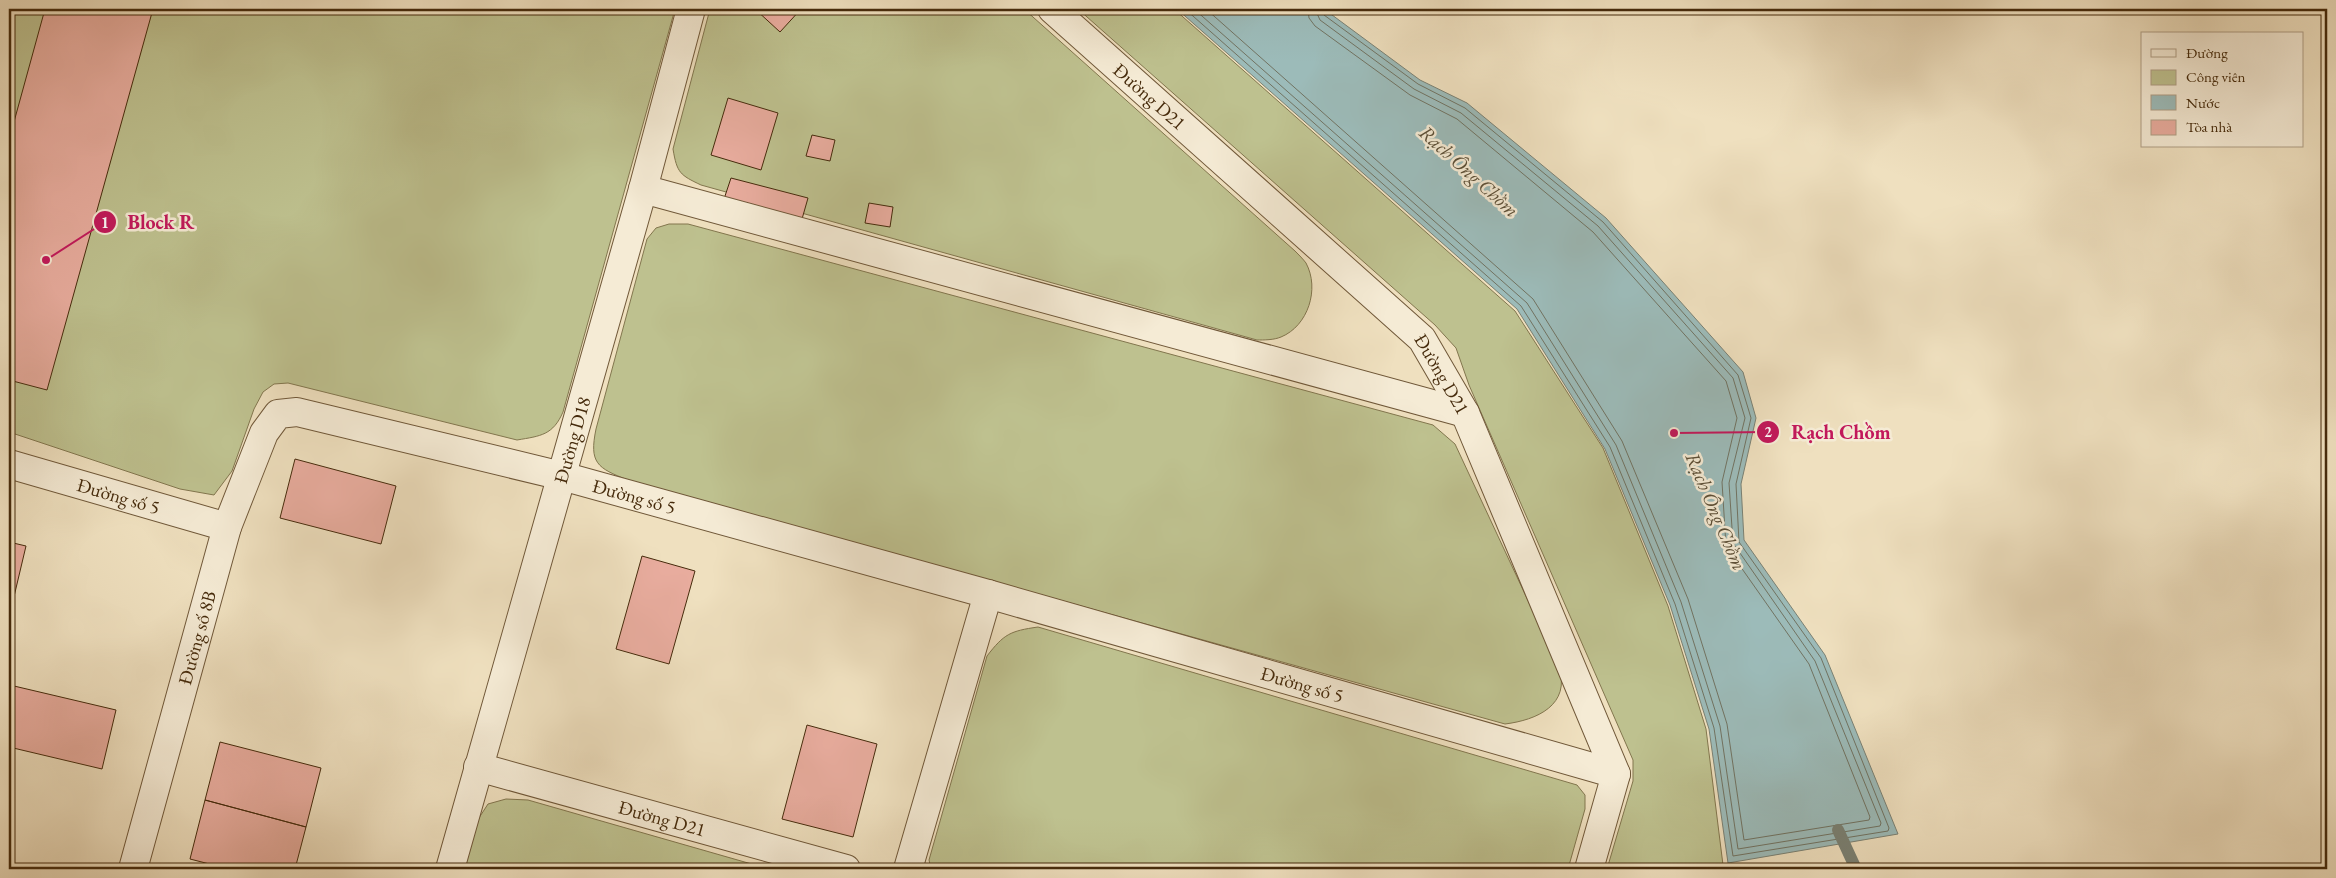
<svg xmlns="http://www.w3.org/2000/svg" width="2336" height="878" font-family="'EB Garamond',serif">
	<rect width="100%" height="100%" fill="#efe0bf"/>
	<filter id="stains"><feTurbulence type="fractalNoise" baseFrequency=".004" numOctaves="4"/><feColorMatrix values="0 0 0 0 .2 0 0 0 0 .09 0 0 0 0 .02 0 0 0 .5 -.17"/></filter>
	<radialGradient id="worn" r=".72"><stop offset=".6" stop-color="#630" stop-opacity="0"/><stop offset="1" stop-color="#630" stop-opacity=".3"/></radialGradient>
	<path fill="#bec18f" stroke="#82764e" d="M9 9H675L563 412C553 435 541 436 517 440L288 383 274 384 263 392 254 409 232 471 214 495 180 489 9 432Z
		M710 9H1024L1295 251C1299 255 1303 259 1306 263 1320 289 1308 326 1281 337 1274 340 1264 340 1257 340L701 185C680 175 677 173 673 149Z
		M1078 9H1174L1515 311 1603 448 1668 606 1706 729 1723 865 1722 869H1607L1633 781V760L1469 385 1456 348 1435 325Z
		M669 224H688L1433 425 1455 444 1559 667C1571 705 1537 720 1505 724L628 480C597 468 589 463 596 429L647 239 656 228Z
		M1038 627 1577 785 1585 795V809L1568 869H931L929 860 987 656C1004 634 1010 631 1038 627Z
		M506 799 528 800 769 869H463L475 824 488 804Z"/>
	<path fill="#9cbbb9" stroke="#7a8174" d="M1177 9H1324L1420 80 1467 103 1606 218 1743 372 1756 418 1741 484 1744 540 1825 655 1898 834 1728 863 1709 729 1670 605 1605 449 1517 309Z"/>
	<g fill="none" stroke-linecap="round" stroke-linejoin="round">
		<path stroke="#717362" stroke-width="1" d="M1185 9 1521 306 1610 447 1675 604 1714 728 1733 856 1888 831 1889 828 1821 658 1739 542 1736 484 1751 418 1738 375 1603 222 1465 108 1418 84 1324 15 1322 9
			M1194 9 1527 303 1616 445 1681 602 1720 726 1738 849 1880 826 1881 823 1815 661 1733 543 1729 483 1745 418 1733 378 1598 226 1461 113 1414 89 1320 20 1315 9
			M1206 9 1533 299 1622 441 1688 599 1727 724 1744 840 1869 820 1870 817 1809 664 1726 546 1722 482 1737 418 1726 381 1593 232 1457 119 1410 95 1315 26 1309 18 1308 9"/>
		<path stroke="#7a8174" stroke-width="12" d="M1838 830 1856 869"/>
	</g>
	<path fill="#e8ac9e" stroke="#462b0c" d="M45 9H153L47 390 9 380V140Z
		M755 9H801L780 32Z
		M728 98 778 113 761 170 711 155Z
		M812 135 835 140 830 161 806 156Z
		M731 178 808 198 802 219 724 199Z
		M869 203 893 207 890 227 865 223Z
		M295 459 396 486 381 544 280 518Z
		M9 542 26 546 12 605 9 604Z
		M642 556 695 571 669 664 616 649Z
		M14 686 116 710 102 769 9 747V709Z
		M807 725 877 744 853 837 782 819Z
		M220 742 321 768 306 827 205 800Z
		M205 800 306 827 295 869H229L190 859Z"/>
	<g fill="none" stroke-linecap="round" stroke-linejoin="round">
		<defs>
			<g id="street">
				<path id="s1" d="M1052 9 1422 339 1465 413 1616 774 1589 869"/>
				<path d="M643 189 1465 413"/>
				<path id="s2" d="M9 464 227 527"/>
				<path id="s3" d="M478 767 846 869"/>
				<path id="s4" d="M133 869 227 527 264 433 278 414 297 412 562 476 988 594 1616 774"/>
				<path id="s5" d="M450 869 643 189 691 9"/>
				<path d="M908 869 988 594"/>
			</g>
		</defs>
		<use href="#street" stroke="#705839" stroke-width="30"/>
		<use href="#street" stroke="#f5ebd5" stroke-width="28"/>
	</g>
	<g text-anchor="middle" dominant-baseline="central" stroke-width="5" stroke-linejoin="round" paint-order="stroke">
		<g font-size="19" fill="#462b0c" stroke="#f5ebd5">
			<text stroke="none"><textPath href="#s1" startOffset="131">Đường D21</textPath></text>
			<text stroke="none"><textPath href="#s1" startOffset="536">Đường D21</textPath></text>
			<text stroke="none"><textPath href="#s5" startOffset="446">Đường D18</textPath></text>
			<text stroke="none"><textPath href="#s2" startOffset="114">Đường số 5</textPath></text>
			<text stroke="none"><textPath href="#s4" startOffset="846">Đường số 5</textPath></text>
			<text stroke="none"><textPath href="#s4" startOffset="240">Đường số 8B</textPath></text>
			<text stroke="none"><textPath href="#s4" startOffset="1540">Đường số 5</textPath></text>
			<text stroke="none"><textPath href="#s3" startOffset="191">Đường D21</textPath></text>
		</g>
		<g font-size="20" font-style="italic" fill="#5c4f37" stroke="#f5ebd5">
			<text transform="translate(1469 171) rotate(42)">Rạch Ông Chồm</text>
			<text transform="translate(1716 511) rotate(67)">Rạch Ông Chồm</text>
		</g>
	</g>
	<path fill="none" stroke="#c2185b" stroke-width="2" d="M46 260L105 222M1674 433L1768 432"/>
	<g fill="#c2185b" stroke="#f5ebd5" stroke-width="2">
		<circle cx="46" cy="260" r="5"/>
		<circle cx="1674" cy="433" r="5"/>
		<circle cx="105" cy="222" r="12"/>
		<circle cx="1768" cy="432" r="12"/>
	</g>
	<g font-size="15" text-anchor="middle" font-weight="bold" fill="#fff">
		<text x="105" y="228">1</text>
		<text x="1768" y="437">2</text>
	</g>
	<g font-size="20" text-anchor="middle" font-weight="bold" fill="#c2185b" stroke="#f5ebd5" stroke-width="5" stroke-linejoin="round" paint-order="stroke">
		<text x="161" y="229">Block R</text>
		<text x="1841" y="439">Rạch Chồm</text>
	</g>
	<rect width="2336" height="878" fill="none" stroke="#efe0bf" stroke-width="30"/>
	<rect x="10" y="10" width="2316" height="858" fill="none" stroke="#462b0c" stroke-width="2.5"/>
	<rect x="15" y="15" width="2306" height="848" fill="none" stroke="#462b0c"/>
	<rect x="2141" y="32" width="162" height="115" fill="#f5ebd5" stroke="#af9e85"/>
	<rect x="2151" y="49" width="25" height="8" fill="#f5ebd5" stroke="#af9e85"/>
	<text x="2186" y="58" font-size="15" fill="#462b0c">Đường</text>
	<rect x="2151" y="70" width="25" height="15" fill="#bec18f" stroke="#af9e85"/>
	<text x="2186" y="82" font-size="15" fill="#462b0c">Công viên</text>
	<rect x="2151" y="95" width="25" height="15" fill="#9cbbb9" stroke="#af9e85"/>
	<text x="2186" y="108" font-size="15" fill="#462b0c">Nước</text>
	<rect x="2151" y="120" width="25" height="15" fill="#e8ac9e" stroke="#af9e85"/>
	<text x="2186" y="132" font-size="15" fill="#462b0c">Tòa nhà</text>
	<rect width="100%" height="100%" filter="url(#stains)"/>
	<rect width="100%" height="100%" fill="url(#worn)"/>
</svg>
